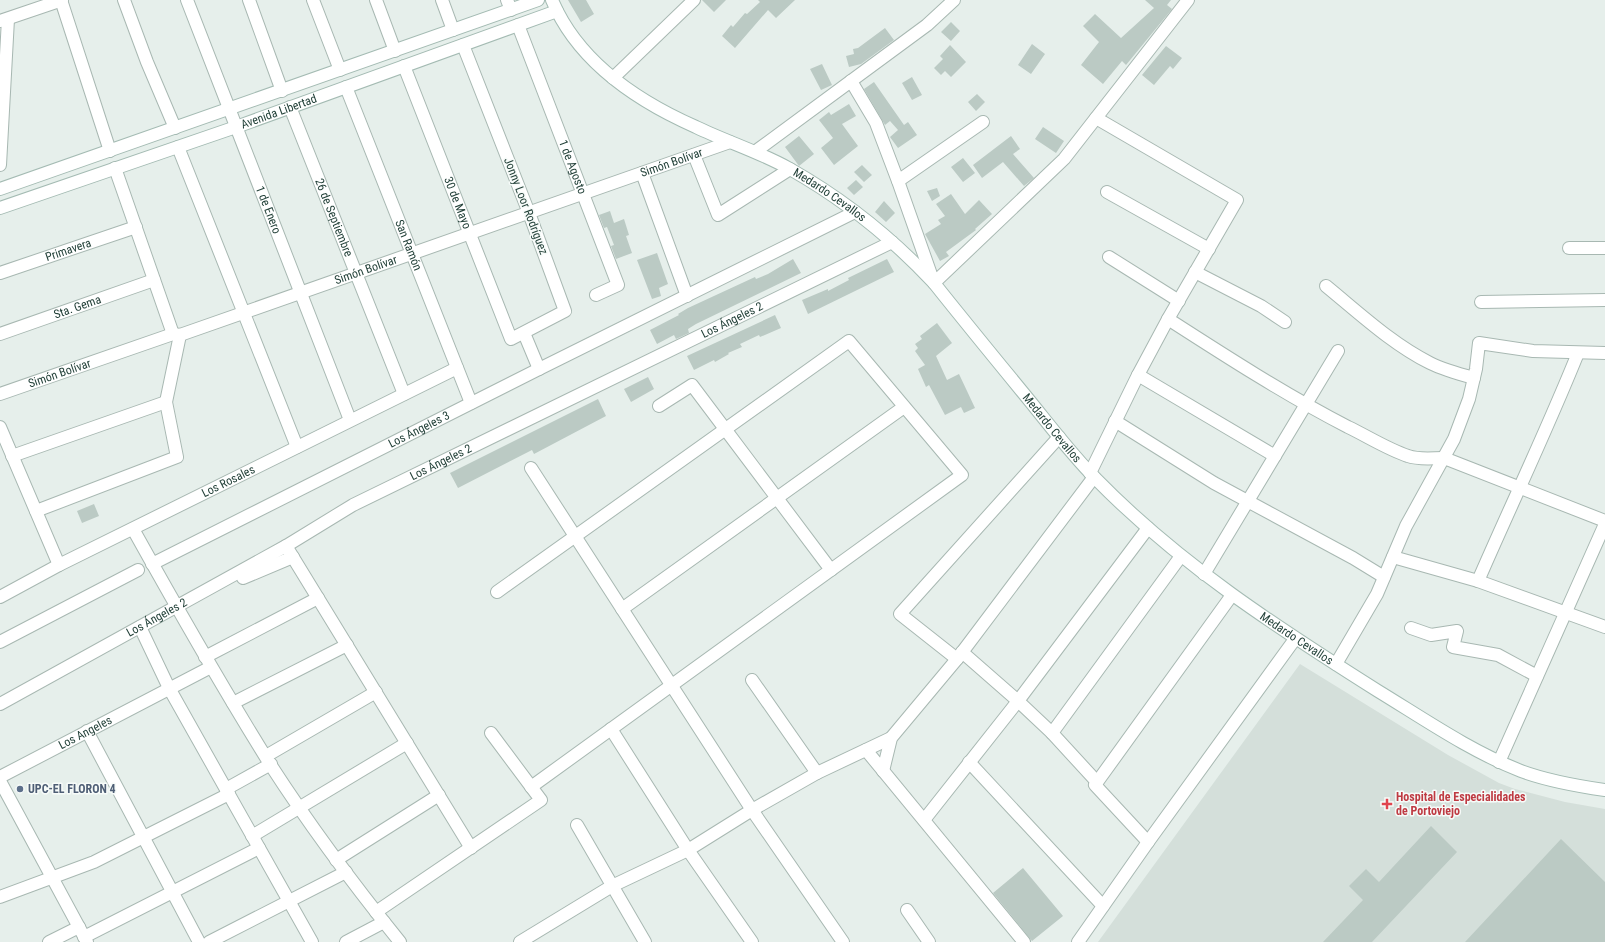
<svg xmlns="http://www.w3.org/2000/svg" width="1605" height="942" font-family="'Roboto Condensed',sans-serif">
	<rect width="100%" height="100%" fill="#e6efeb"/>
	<path fill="#d4dfda" d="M1300 664 1448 755 1499 783 1515 789 1565 802 1605 809V942H1098Z"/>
	<path fill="#bbcac4" d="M568 0H586L594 14 581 22Z
		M702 0H726L714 12Z
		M758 0H795L776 18 768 10 735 48 722 36 731 25 733 27 745 13 747 14 760 2Z
		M1145 0H1171L1167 5 1172 9 1126 65 1122 61 1103 84 1081 65 1099 42 1083 26 1095 14 1121 38 1154 8Z
		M951 22 960 31 951 41 941 32Z
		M885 28 894 40 861 64 849 67 846 56 854 54 853 49 858 48Z
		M1032 44 1045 54 1031 74 1018 65Z
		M950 45 966 62 951 77 945 71 941 75 934 68 943 59 940 56Z
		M1166 46 1182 58 1173 69 1170 66 1154 85 1142 75Z
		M822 64 832 85 821 90 810 69Z
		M912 77 922 95 912 100 902 83Z
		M874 82 904 125 908 122 917 135 898 148 890 137 898 130 890 121 885 125 864 89Z
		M977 94 985 102 976 111 968 102Z
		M849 104 856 116 842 124 858 146 834 165 821 148 833 138 819 120 829 112 831 115Z
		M1043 127 1064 141 1056 153 1035 139Z
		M799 136 814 154 799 166 785 147Z
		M1011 136 1020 149 1013 154 1034 178 1024 186 1003 162 982 178 973 165Z
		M963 158 975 173 963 182 951 167Z
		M862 165 872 175 864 182 854 172Z
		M856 180 863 187 854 195 847 188Z
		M937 188 940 196 932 201 927 191Z
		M951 194 965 214 979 200 992 214 975 229 976 230 946 252 949 256 940 261 925 234 941 224 938 220 945 216 936 204Z
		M884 201 895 213 886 222 875 212Z
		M610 211 614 223 624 219 629 235 626 236 632 253 616 259 611 246 614 245 607 227 604 228 599 215Z
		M657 253 668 284 659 288 661 296 652 299 637 260Z
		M793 259 801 273 696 324 688 329 689 333 676 339 674 335 657 344 650 330 679 315 678 314 688 308 755 277 756 279 768 274Z
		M887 259 894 272 808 314 802 300 828 289V291L849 280 848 278Z
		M775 315 781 328 760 337 759 335 740 344 742 347 728 353 729 354 715 362 714 360 694 370 687 356Z
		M937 323 952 343 936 356 947 380 959 374 975 408 964 413 961 407 945 415 929 385 926 387 918 369 925 365 915 351 918 348 915 344 922 339 920 336Z
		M648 377 654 389 631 402 624 389Z
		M598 399 606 416 534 454 532 450 458 488 450 473Z
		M94 504 99 516 82 523 77 511Z
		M1431 826 1457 852 1372 942H1323L1363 900 1349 886 1366 869 1379 882Z
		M1561 839 1605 882V942H1465Z
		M1023 868 1063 916 1032 941 993 893Z"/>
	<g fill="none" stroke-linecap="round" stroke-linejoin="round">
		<defs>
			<g id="street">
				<path d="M61 0 110 151"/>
				<path d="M124 0 147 62 175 128"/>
				<path id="s1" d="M187 0 350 420"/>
				<path d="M249 0 282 91"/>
				<path d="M313 0 340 70"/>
				<path d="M376 0 395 51"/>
				<path d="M442 0 453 30"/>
				<path d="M507 0 511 10"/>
				<path d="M0 21 62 0"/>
				<path id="s2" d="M518 25 618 285 596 295"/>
				<path id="s3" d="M404 66 511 339 565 311 529 213 463 45"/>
				<path d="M613 78 694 0"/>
				<path d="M851 81 876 123 898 181 934 283 1064 159 1188 0"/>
				<path id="s4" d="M346 87 471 403"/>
				<path id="s5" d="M290 107 404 394"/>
				<path d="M178 147 297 447"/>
				<path d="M756 151 927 25 954 0"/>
				<path d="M694 155 718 215 790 169"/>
				<path d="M0 165 8 19"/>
				<path d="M115 168 173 334"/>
				<path d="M642 173 687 296"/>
				<path d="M898 181 983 122"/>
				<path d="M1107 192 1209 249"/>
				<path d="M1569 248H1605"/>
				<path d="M1109 257 1179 301"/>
				<path d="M1195 272 1261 306 1285 322"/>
				<path id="s6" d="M0 273 136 227"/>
				<path d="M1326 286C1359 313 1392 344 1430 363 1444 370 1459 374 1474 378"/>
				<path d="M1481 302 1605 300"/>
				<path d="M1168 319C1227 357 1286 395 1348 427 1367 436 1387 449 1408 456 1419 460 1432 458 1444 458L1605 521"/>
				<path d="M524 333 539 369"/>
				<path id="s7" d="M0 334 154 280"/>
				<path d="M1138 375 1275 456"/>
				<path id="s8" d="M0 394 173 334 180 335 730 142"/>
				<path d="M659 406 692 385 831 570"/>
				<path d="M1115 421 1214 483 1353 558 1384 577"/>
				<path d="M0 427 59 565"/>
				<path d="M12 456 166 402"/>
				<path d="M531 468 752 810 843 942"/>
				<path d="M1090 473 1138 375 1168 319 1237 200 1096 118"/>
				<path d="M36 511 177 457 166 402 180 335"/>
				<path d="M133 529C177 608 222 687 270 764 310 826 354 885 400 942"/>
				<path d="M286 546 471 848"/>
				<path d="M1393 557 1478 581 1605 627"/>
				<path id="s9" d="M152 564 539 369 855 212"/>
				<path d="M1204 574 1338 351"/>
				<path d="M243 578 293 557"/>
				<path d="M1478 581C1511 505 1547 430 1578 353"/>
				<path d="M497 592 849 341 962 475 531 787"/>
				<path id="s10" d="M0 597 59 565 457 368"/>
				<path d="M622 609 904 407"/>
				<path d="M140 627 169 688 312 942"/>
				<path d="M1411 628 1431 635 1457 631 1453 647 1498 655 1537 676"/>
				<path d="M0 642 138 570"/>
				<path d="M962 652 1018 701 1052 733 1097 782"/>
				<path d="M205 657 318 598"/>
				<path d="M957 659 900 614 1059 437"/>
				<path d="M1336 664 1377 594 1406 526 1454 439 1469 399 1476 369 1479 343 1533 351 1605 353"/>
				<path d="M752 680 817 773"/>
				<path d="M233 703 347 645"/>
				<path id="s11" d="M0 704 286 546 353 505 892 242"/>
				<path d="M611 729 688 850 752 942"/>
				<path d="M87 731 199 942"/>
				<path d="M1052 733 1181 556"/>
				<path d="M866 750 1024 942"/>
				<path d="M266 756 376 692"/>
				<path d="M969 762 1103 906"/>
				<path d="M1499 762 1605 524"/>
				<path d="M883 771 891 738 957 659 1094 477"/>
				<path id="s12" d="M0 777 211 667"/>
				<path d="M0 781 87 942"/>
				<path d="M226 789 271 764"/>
				<path d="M924 820 1018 701 1148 528"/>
				<path d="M577 825 645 942"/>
				<path d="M252 836 407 743"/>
				<path d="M1148 842 1095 785 1232 595"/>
				<path d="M336 860 439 795"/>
				<path d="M0 897 94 862 229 794"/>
				<path d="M907 910 929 942"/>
				<path d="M376 912 541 800 491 733"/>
				<path d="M84 937 259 848"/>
				<path d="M49 942 79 927"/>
				<path d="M209 942 346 872"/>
				<path d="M346 942 384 922"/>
				<path d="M520 942 612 886 688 850 752 810 817 773 891 738"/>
				<path d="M1078 942 1148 842 1295 639"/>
			</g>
			<g id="secondary">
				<path id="s13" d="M552 0C578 62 637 101 696 127 727 142 760 152 790 169 843 199 892 238 934 283 965 322 997 361 1029 400 1051 427 1072 455 1096 479 1179 564 1278 628 1378 691 1424 719 1470 751 1521 771 1548 781 1577 786 1605 790"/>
				<path d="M0 189 538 0"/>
				<path id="s14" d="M0 208 236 127 557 11"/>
			</g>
		</defs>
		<use href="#street" stroke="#a8b8b2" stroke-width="14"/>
		<use href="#secondary" stroke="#a4bbb3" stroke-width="14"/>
		<use href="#street" stroke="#fff" stroke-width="12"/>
		<use href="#secondary" stroke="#fff" stroke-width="12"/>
	</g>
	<circle fill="#5c6f8a" stroke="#f7fbf9" stroke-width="1.5" cx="20" cy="789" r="4"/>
	<path fill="#e0444e" stroke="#f7fbf9" stroke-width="1.5" d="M1385 798h4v4h4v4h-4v4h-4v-4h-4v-4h4z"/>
	<g text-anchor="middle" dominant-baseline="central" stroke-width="3" stroke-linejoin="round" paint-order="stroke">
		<g font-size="12" fill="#24423a" stroke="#f7fbf9">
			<text stroke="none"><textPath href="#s14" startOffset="295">Avenida Libertad</textPath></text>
			<text stroke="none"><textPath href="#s8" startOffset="711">Simón Bolívar</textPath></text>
			<text stroke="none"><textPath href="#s2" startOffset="152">1 de Agosto</textPath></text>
			<text stroke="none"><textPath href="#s13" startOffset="347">Medardo Cevallos</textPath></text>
			<text stroke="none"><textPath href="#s3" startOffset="147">30 de Mayo</textPath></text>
			<text transform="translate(526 206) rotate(69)">Jonny Loor Rodríguez</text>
			<text stroke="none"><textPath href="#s1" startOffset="225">1 de Enero</textPath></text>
			<text stroke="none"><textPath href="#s5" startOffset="119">26 de Septiembre</textPath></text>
			<text stroke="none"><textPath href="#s4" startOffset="170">San Ramón</textPath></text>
			<text stroke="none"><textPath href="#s6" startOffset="72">Primavera</textPath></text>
			<text stroke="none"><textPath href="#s8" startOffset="387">Simón Bolívar</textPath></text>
			<text stroke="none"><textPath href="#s7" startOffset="82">Sta. Gema</textPath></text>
			<text stroke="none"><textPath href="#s11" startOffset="827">Los Ángeles 2</textPath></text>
			<text stroke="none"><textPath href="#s8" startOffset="63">Simón Bolívar</textPath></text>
			<text stroke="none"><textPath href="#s13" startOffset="671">Medardo Cevallos</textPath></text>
			<text stroke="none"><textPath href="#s9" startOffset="299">Los Ángeles 3</textPath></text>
			<text stroke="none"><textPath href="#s11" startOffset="503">Los Ángeles 2</textPath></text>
			<text stroke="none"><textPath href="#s10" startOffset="256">Los Rosales</textPath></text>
			<text stroke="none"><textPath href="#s11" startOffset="179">Los Ángeles 2</textPath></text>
			<text stroke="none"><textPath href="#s13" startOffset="995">Medardo Cevallos</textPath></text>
			<text stroke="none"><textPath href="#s12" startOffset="96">Los Angeles</textPath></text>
		</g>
		<g font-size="12" font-weight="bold" fill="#4e5e75" stroke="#f7fbf9" text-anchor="start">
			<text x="28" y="789">UPC-EL FLORON 4</text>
		</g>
		<g font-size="12" font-weight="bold" fill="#be3a42" stroke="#f7fbf9" text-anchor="start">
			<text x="1396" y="797">Hospital de Especialidades<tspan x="1396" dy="14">de Portoviejo</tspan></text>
		</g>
	</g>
</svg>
